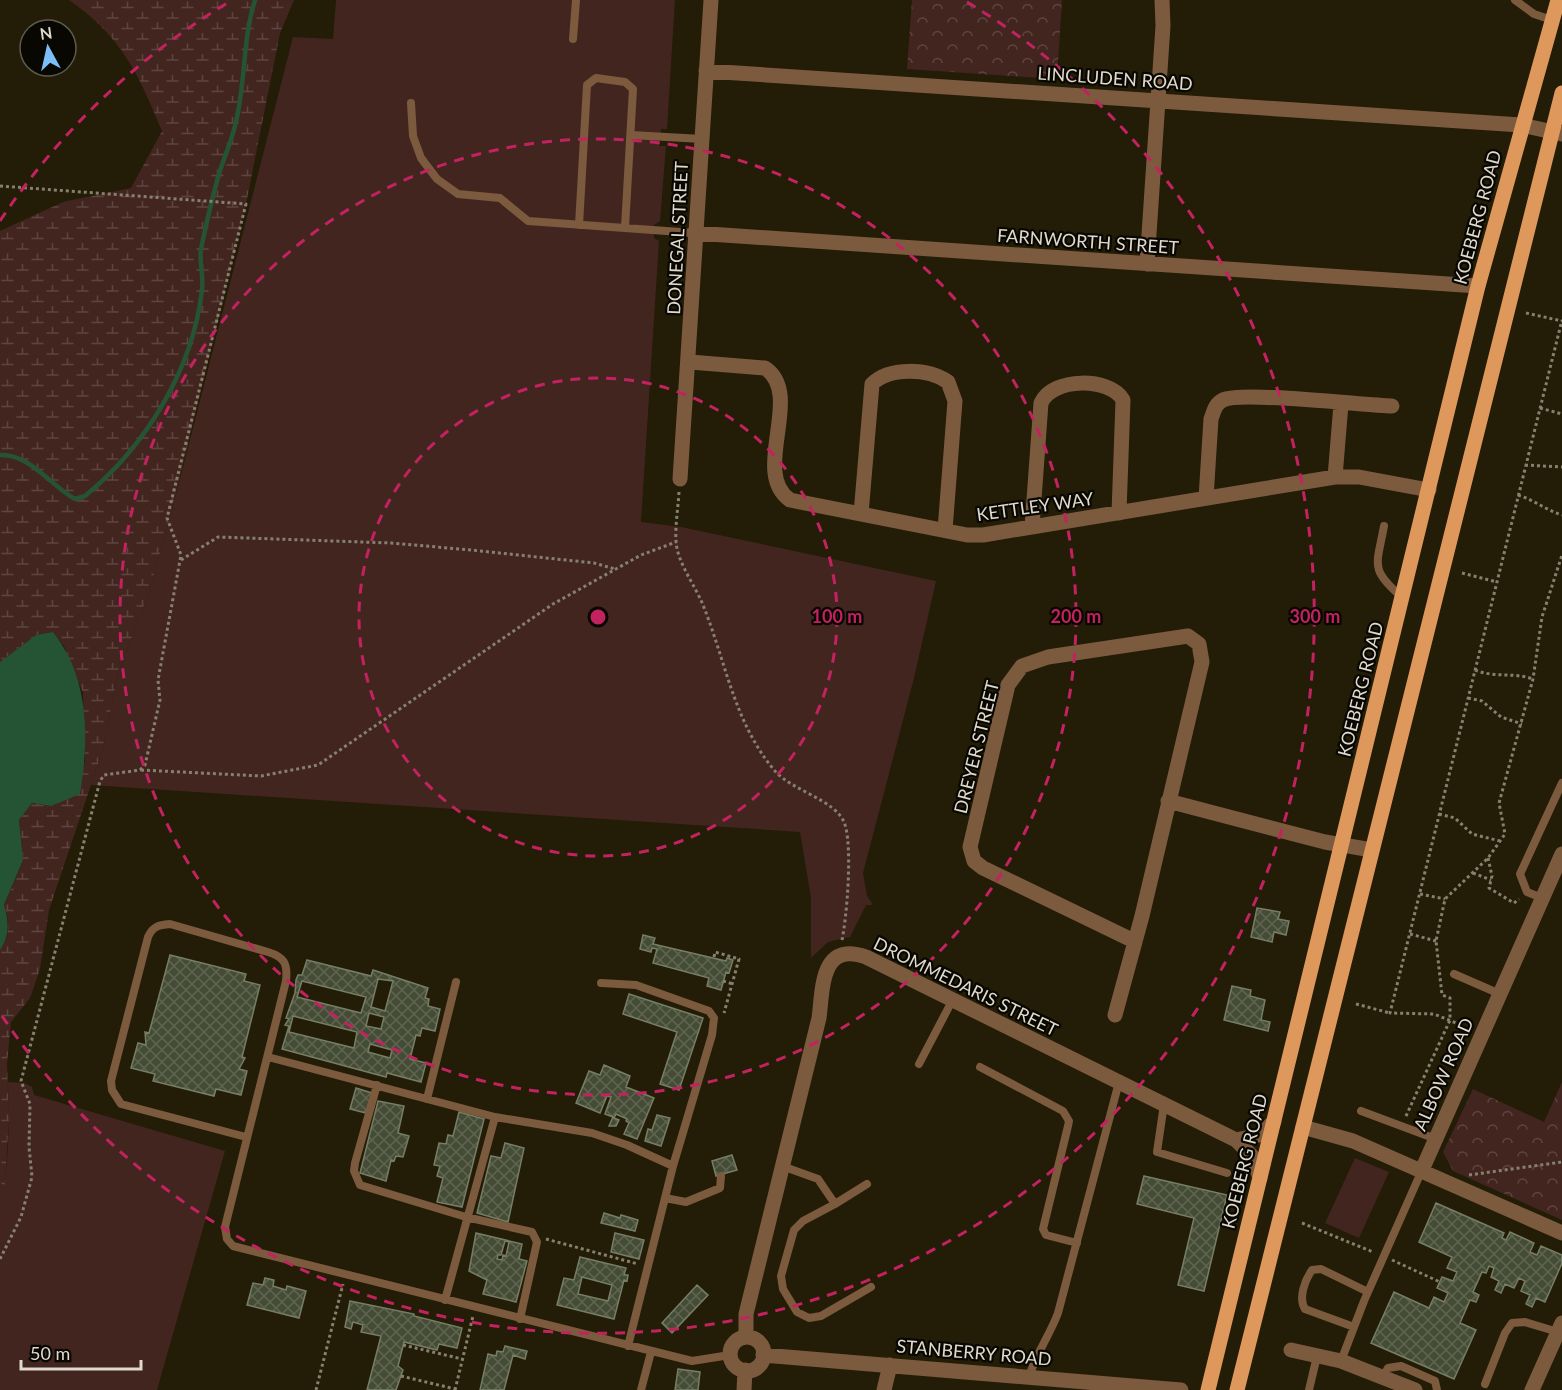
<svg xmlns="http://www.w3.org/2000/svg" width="1562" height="1390" font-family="Lato,sans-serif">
	<defs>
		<pattern id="wetland-marsh" width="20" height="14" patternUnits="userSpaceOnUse" patternTransform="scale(1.5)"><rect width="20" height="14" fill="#432520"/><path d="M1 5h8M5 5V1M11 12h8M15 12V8" fill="none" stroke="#5e443f"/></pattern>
		<pattern id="park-crowns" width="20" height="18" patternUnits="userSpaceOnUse" patternTransform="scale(1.5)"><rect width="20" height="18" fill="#432520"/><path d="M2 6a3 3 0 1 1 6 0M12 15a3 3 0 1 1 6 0" fill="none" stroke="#5e443f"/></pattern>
		<pattern id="building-cross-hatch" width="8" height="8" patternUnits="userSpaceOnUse" patternTransform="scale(1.5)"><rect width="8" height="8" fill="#454c35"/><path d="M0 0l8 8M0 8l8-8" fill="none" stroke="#5f6551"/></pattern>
	</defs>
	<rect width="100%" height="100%" fill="#231c06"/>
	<path fill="#432520" d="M336 0H675L667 129H661L659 146H666L660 221 654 225V238L659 241 641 522 681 527 936 581 914 678 863 873 867 896 873 905H866L850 937 828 942 811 958V898L800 832 91 785 103 749 118 673 148 595 170 518 293 37 333 39Z
		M8 1082 25 1083 32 1087 34 1095 225 1151 157 1390H0V1203C10 1164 9 1122 8 1082Z
		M1355 1158 1389 1172 1359 1238 1325 1223Z"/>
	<path fill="url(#wetland-marsh)" d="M69 0H294L280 33 246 204 170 518 148 595 118 673 103 749 49 910 40 969 30 998 11 1022 7 1064 9 1116 5 1184 0 1203V950C10 935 10 922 4 906L23 860 19 820 32 803 51 806 85 762 83 693 64 646 53 632 36 635 0 662V231L63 202 131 188 162 131C138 73 122 37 69 0Z"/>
	<path fill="url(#park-crowns)" d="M912 0H1062L1057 79 907 69Z
		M1562 1082V1220L1453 1171 1443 1152 1473 1089 1544 1122Z"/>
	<path fill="#255435" d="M53 632C90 678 89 739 80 794L51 806 32 803 19 820 23 860 4 905C9 922 10 935 0 950V662L36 635Z"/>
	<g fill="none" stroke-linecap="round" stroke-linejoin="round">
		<path stroke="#255435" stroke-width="4.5" d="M0 455C29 453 52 487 75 499L85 496C146 446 193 369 202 290 204 277 199 262 201 249 206 225 212 198 219 174 224 158 231 142 235 126 246 84 242 41 255 0"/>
	</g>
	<path fill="url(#building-cross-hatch)" stroke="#767e66" stroke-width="1.5" fill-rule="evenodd" d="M1257 908 1280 912 1278 919 1289 921 1286 935 1274 932 1272 942 1251 937Z
		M643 935 655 938 653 944 726 961 727 958 733 960 729 973 726 972 721 990 707 986 709 978 653 963 657 949 652 948 651 952 640 949Z
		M170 955 246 974 244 981 260 985 242 1057 245 1058 239 1069 247 1071 241 1095 216 1089 214 1096 153 1081 155 1074 131 1068 138 1043 146 1045 145 1032 149 1033Z
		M307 960 371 976 373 970 428 988 425 998 429 999 428 1006 440 1009 435 1031 422 1028 420 1036 416 1035 410 1059 426 1063 421 1082 387 1073 386 1077 282 1049 289 1026 285 1025 289 1019 286 1018 295 993 296 980 298 975H302ZM378 979 393 981 385 1011 371 1007ZM302 981 366 997 361 1013 297 997ZM369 1013 384 1017 381 1029 366 1026ZM293 1016 357 1032 354 1048 289 1032ZM370 1044 392 1050 390 1058 368 1052Z
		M1232 986 1251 990 1250 996 1265 1000 1261 1020 1270 1022 1268 1031 1224 1020Z
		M629 994 703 1018 679 1090 660 1084 677 1032 623 1014Z
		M604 1065 630 1076 626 1087 654 1098 637 1139 624 1134 629 1123 626 1121 627 1119 616 1114 614 1118 619 1120 616 1126H609L613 1117 605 1114 611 1097 607 1096 600 1113 576 1103 589 1071 600 1075Z
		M356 1088 372 1093 366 1113 350 1109Z
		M378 1101 404 1106 398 1133 409 1136 403 1157 396 1156 394 1161 391 1160 386 1181 360 1173Z
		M459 1112 484 1119 462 1207 437 1202 443 1178 437 1176 440 1166 434 1165 439 1143 446 1144 448 1135 453 1136Z
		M657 1115 670 1118 661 1146 645 1141 648 1129 652 1130Z
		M505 1143 524 1148 508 1222 477 1213 491 1156 501 1158Z
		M732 1155 737 1170 716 1176 712 1161Z
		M1144 1176 1227 1195 1204 1291 1178 1285 1194 1218 1137 1204Z
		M1436 1203 1504 1233 1502 1238 1506 1240 1510 1232 1534 1243 1530 1252 1537 1255 1541 1246 1562 1255V1263L1545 1302 1536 1298 1532 1307 1526 1304 1530 1295 1521 1291 1525 1281 1519 1278 1514 1288 1505 1284 1501 1293 1495 1290 1499 1281 1491 1277 1494 1268 1489 1266 1486 1273 1482 1272 1473 1292 1479 1295 1476 1302 1470 1300 1460 1323 1476 1330 1454 1379 1371 1343 1394 1292 1429 1308 1434 1297 1444 1302 1448 1293 1437 1288 1442 1277 1453 1281 1457 1272 1447 1268 1452 1257 1419 1242Z
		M604 1213 620 1218 621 1215 638 1220 635 1231 601 1223Z
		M476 1233 522 1244 519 1259 527 1261 516 1302 483 1294 487 1280 469 1271ZM505 1241 509 1242 506 1256 503 1255 502 1260 497 1259 498 1255H501Z
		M615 1233 644 1240 639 1259 611 1252Z
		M580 1257 626 1268 624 1275H628L627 1281 624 1280 614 1319 557 1305 564 1278 574 1280ZM582 1277 612 1285 608 1301 578 1294Z
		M265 1278 274 1280 273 1286 286 1290 287 1286 306 1291 299 1318 247 1305 253 1283 263 1285Z
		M697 1285 708 1295 672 1333 662 1323Z
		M350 1301 414 1314V1316L462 1328 457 1348 439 1344 437 1350 404 1342 398 1366 403 1370 396 1390H367L381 1336 361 1332 363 1325 353 1322 351 1329 345 1327Z
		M505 1346 527 1351 525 1359 513 1355 504 1390H480L488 1354 496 1356 497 1351 503 1352Z
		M678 1369 700 1372 698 1390H675Z"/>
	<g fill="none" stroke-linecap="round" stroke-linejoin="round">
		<path stroke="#86816f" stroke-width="3" stroke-dasharray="3 3" stroke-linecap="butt" d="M0 186 246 204 167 518 181 555 158 680 160 700 145 765 140 770 104 775 100 781 21 1081 30 1104 29 1147 32 1177 21 1217 0 1259
			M1526 313 1562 321
			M1540 408 1562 414
			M1525 465 1562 467
			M679 492C678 509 675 526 676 542 678 564 695 585 703 605 726 662 734 723 775 771 791 790 835 800 844 822 853 843 847 916 842 940
			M1518 495C1534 500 1546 510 1562 515
			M181 560 218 537 391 543 471 550 594 563 615 569
			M1462 573 1497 582
			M1475 670C1494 678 1513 672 1533 679
			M1468 698 1482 701 1501 717 1522 724
			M141 770 261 776 318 765 553 604 641 555 676 542
			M1439 814 1455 818 1472 834 1500 841
			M1488 858 1492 876 1489 888 1514 903 1519 899
			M1473 873 1491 880
			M1420 894 1445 899
			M1410 934 1436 941
			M714 957 715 952 739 959 724 1013
			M723 981 733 984
			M1356 1004 1390 1013
			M1461 1025 1434 1014 1390 1013 1562 320
			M1406 1116 1450 1020V998L1442 995 1436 941 1445 899 1488 858 1505 834 1499 803 1533 679 1542 617 1562 555
			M1469 1175 1562 1162
			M1302 1223 1373 1252
			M546 1239 638 1264
			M1392 1260 1440 1282
			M403 1345 462 1359
			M401 1376 455 1389
			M316 1390 343 1284
			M455 1390 473 1316"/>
		<path stroke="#7c5a3e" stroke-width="8" d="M1515 0 1534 14 1552 20
			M573 39 576 0
			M411 103 413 136 421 158 437 179 458 194 500 198 528 221 694 233
			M631 135 702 139
			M579 225 587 85 596 78 625 82 633 89 625 227
			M1384 526C1377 565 1369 569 1402 597
			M1542 898 1527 892 1520 874 1562 783
			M1454 974 1500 994
			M601 983 636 985 709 1011 714 1018 712 1035 673 1166 628 1346
			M268 1057 495 1117 592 1133 627 1145 673 1166
			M919 1064 952 1001
			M980 1067 1063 1111 1069 1121 1068 1126 1043 1229 1046 1235 1077 1243
			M377 1085 355 1163 354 1171 360 1185 466 1217 532 1232 537 1242 520 1319
			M427 1099 456 982
			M1164 1104 1157 1152 1227 1173
			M1361 1111 1436 1139
			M246 1137 121 1104 112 1090 111 1081 148 937C153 926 159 925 170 924L268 952C284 957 288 963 286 981L225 1227 227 1239 233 1246 692 1361 730 1355
			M782 1166 818 1179 835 1204 867 1184
			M665 1198 686 1202 720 1188 721 1176
			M835 1204 803 1221 794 1230 781 1276 783 1289 797 1312 809 1318 821 1316 871 1287
			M445 1300 495 1117
			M1354 1327 1305 1309C1298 1298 1305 1280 1312 1270L1321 1269 1368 1292
			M1341 1361 1364 1301 1422 1170
			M1029 1377C1036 1353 1050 1335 1058 1313L1119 1082
			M1383 1377 1388 1368 1401 1366 1435 1381 1437 1390
			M1485 1384 1505 1333 1512 1323 1525 1322 1558 1332
			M641 1390 651 1352
			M1309 1390 1317 1356"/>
		<path stroke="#7c5a3e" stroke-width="15" d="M706 71 1521 125 1562 134
			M694 233 1478 286
			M1147 264 1163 26 1162 0
			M690 362 765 368C805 395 750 472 790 500L967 535H983L1335 477H1359L1429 490
			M1335 477 1341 404
			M680 479 711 0
			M1206 498 1211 419C1214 411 1215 404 1223 400 1242 391 1362 405 1392 406
			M861 514 872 384C889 367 928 368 948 382L955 401 945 530
			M1032 527 1041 403C1052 377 1110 377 1123 400L1119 513
			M1168 801 1325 842 1372 850
			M1115 1015 1142 916 1202 662 1199 644 1188 636 1048 657 1022 666 1008 685 970 847 974 861 983 868 1134 941
			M1303 1127 1353 1141 1562 1233
			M1236 1140 1259 1135 1274 1122
			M1422 1170 1562 854
			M746 1337V1314L819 1018C823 989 820 941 866 957L1236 1140 1252 1156 1260 1178
			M730 1354a17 17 0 1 1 34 0a17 17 0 1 1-34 0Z
			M1291 1350 1341 1361 1415 1390
			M763 1355 1181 1390
			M744 1390 745 1370
			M884 1390 890 1365
			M1532 1390 1562 1323"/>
		<path stroke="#de985c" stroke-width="15" d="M1208 1390 1478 286 1558 0
			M1237 1390 1562 93"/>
	</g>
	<g fill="none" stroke="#c32261" stroke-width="3" stroke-dasharray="10 8">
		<circle cx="598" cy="617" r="239"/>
		<circle cx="598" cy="617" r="478"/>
		<path d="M0 221A717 717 0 0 1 229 2M967 2A717 717 0 1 1 0 1013"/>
	</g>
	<g text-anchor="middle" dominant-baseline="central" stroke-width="4.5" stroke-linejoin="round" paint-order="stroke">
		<g font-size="18" fill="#dfdacd" stroke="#090702">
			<text transform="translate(1115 78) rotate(4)">LINCLUDEN ROAD</text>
			<text transform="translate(1477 217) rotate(-75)">KOEBERG ROAD</text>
			<text transform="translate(677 238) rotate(-87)">DONEGAL STREET</text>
			<text transform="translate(1088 241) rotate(4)">FARNWORTH STREET</text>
			<text transform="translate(1035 506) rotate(-8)">KETTLEY WAY</text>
			<text transform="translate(1360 689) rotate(-76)">KOEBERG ROAD</text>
			<text transform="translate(976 747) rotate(-76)">DREYER STREET</text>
			<text transform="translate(966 986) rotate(26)">DROMMEDARIS STREET</text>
			<text transform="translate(1443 1074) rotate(-66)">ALBOW ROAD</text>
			<text transform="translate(1244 1161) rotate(-76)">KOEBERG ROAD</text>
			<text transform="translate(974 1352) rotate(5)">STANBERRY ROAD</text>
		</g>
	</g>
	<circle cx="598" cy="617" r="9" fill="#c32261" stroke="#090702" stroke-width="3"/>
	<g font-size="18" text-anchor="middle" font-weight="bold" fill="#c32261" stroke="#090702" stroke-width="4.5" stroke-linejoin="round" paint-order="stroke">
		<text x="837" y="623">100 m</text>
		<text x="1076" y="623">200 m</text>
		<text x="1315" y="623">300 m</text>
	</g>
	<g transform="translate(48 48) rotate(352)"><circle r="28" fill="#090702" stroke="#5f5b53" stroke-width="1.5"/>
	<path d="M0-4.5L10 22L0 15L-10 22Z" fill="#7abff8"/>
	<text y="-9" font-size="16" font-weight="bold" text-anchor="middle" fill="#dfdacd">N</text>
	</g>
	<path d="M21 1360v9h120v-9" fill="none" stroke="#dfdacd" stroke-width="3"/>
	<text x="30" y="1360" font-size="18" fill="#dfdacd" stroke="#090702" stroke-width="4.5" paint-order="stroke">50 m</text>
</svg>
